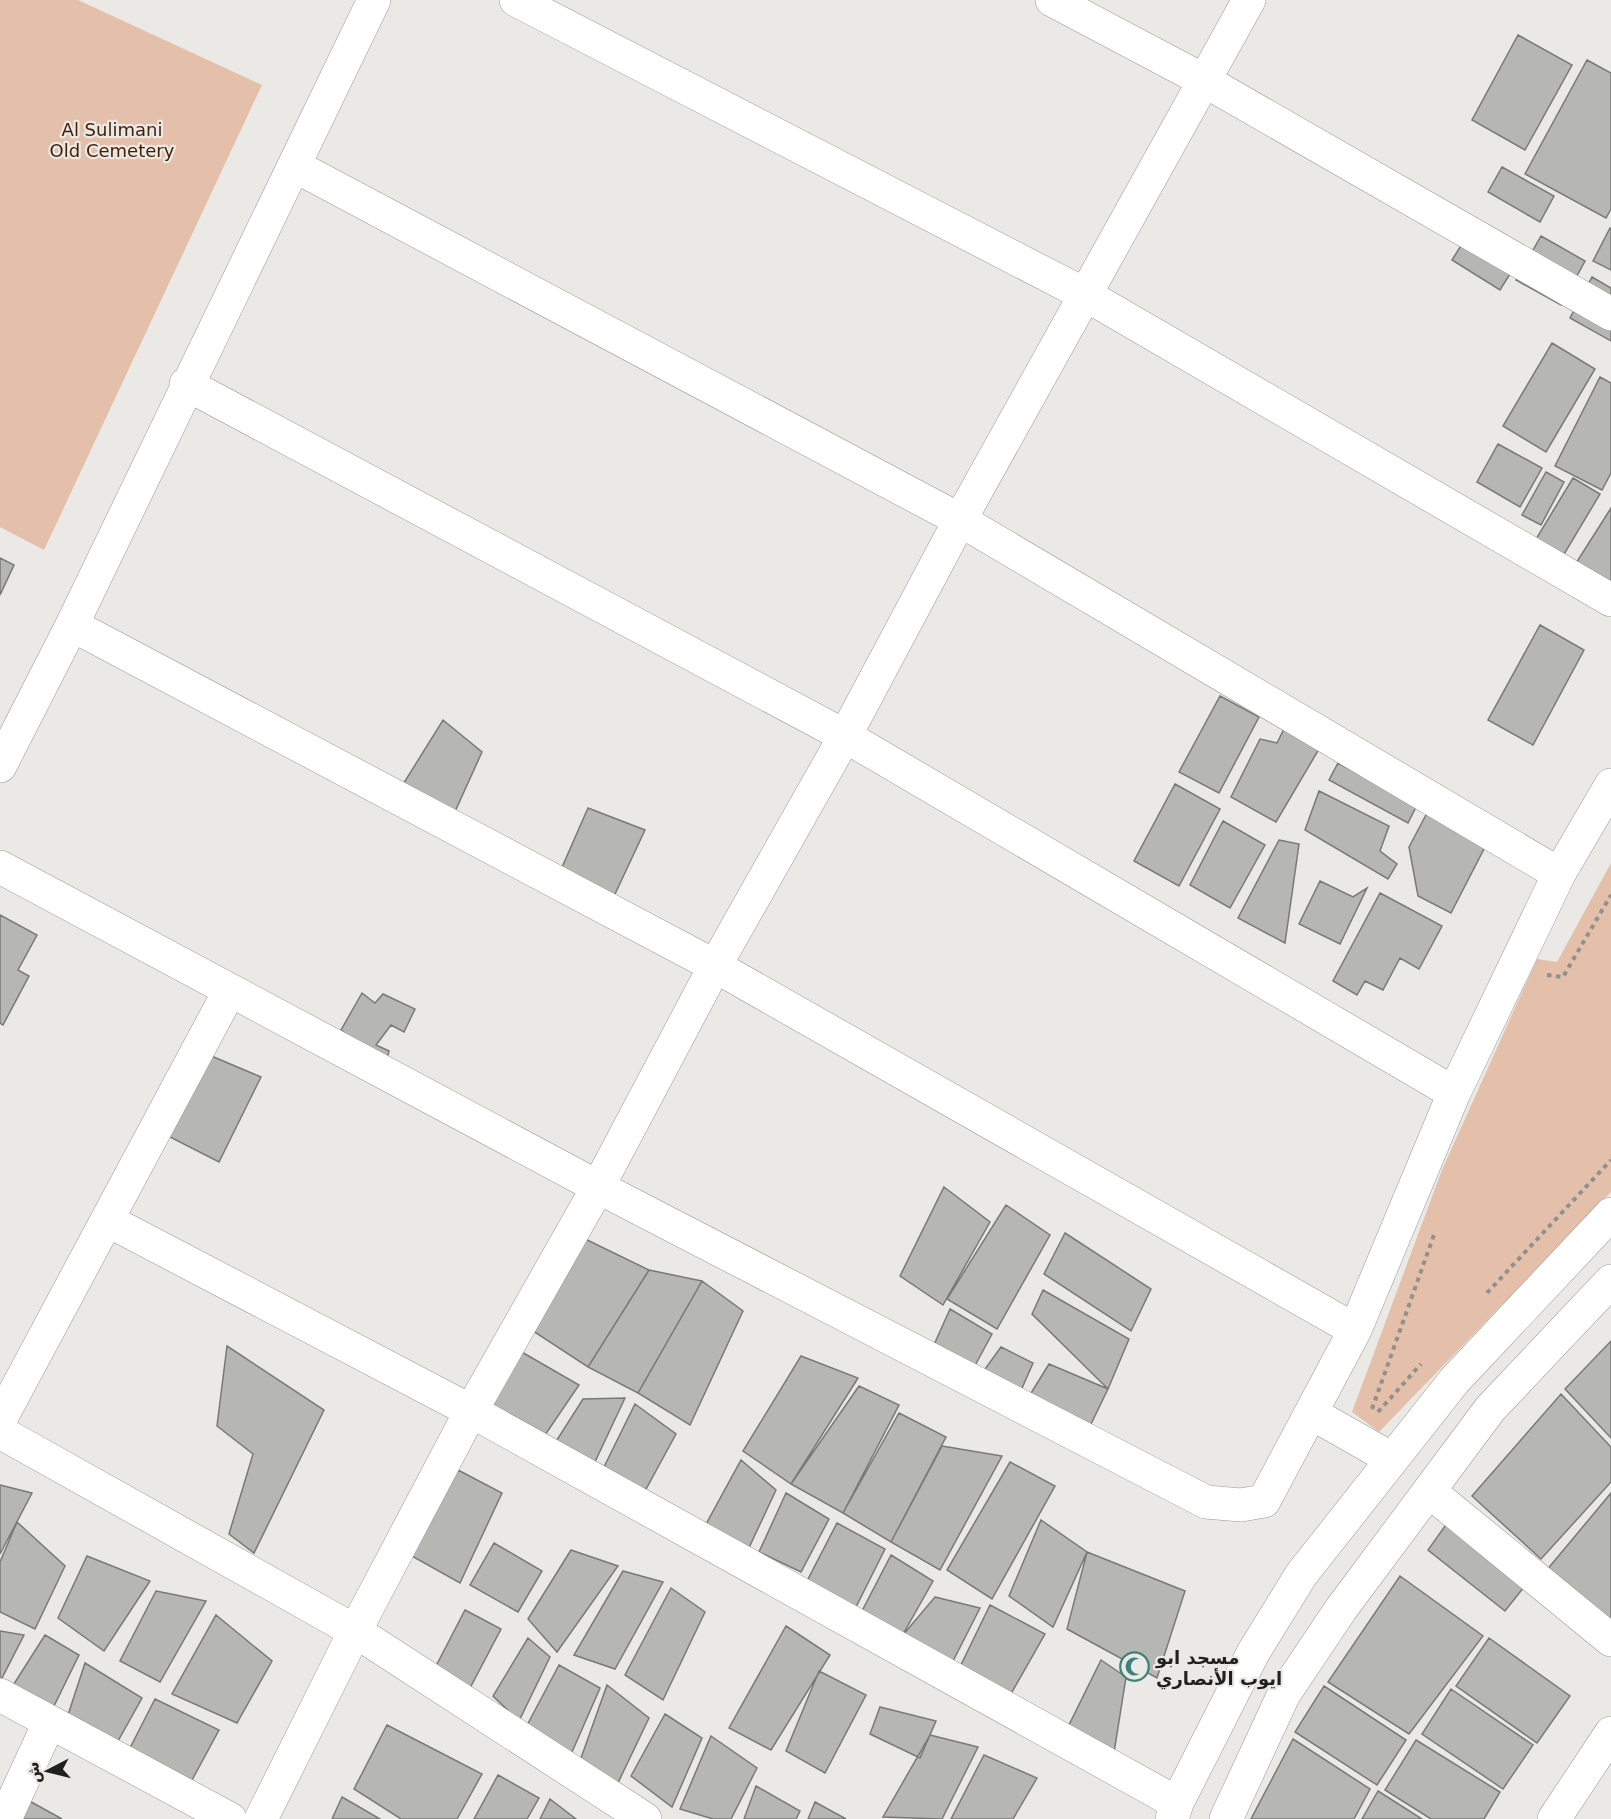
<svg xmlns="http://www.w3.org/2000/svg" width="1611" height="1819" font-family="'DejaVu Sans','Noto Sans Arabic',sans-serif">
	<rect width="100%" height="100%" fill="#eae9e6"/>
	<path fill="#e4c0aa" d="M0 0H78L262 85 44 550 0 527Z
		M1611 863V1192L1379 1432 1352 1412 1442 1170 1537 959 1557 962Z"/>
	<path fill="#b6b6b3" stroke="#797976" stroke-width="1.5" d="M1518 35 1572 65 1525 150 1472 120Z
		M1587 60 1611 73V209L1606 218 1525 174Z
		M1502 167 1554 196 1540 222 1488 192Z
		M1477 220 1525 250 1500 290 1452 260Z
		M1610 228H1611V270L1593 261Z
		M1541 236 1585 261 1561 305 1516 280Z
		M1592 277 1611 288V341L1570 318Z
		M1552 343 1595 369 1546 452 1503 426Z
		M1600 377 1611 383V473L1602 490 1555 466Z
		M1498 444 1542 468 1520 507 1477 482Z
		M1546 472 1564 482 1541 525 1522 515Z
		M1573 478 1600 494 1554 571 1527 554Z
		M1611 508V596L1571 571Z
		M0 558 14 565 0 595Z
		M1540 625 1584 650 1533 745 1488 720Z
		M1220 696 1259 717 1219 793 1179 772Z
		M443 720 482 752 453 816 402 786Z
		M1284 729 1319 749 1276 822 1231 797 1260 739 1277 743Z
		M1338 763 1417 805 1408 823 1329 780Z
		M1175 784 1220 809 1179 886 1134 861Z
		M1319 791 1389 826 1380 851 1397 864 1388 879 1305 830Z
		M588 808 645 830 608 909 556 881Z
		M1427 813 1486 845 1451 913 1418 896 1409 847Z
		M1223 821 1265 845 1230 908 1190 885Z
		M1279 840 1299 844 1285 943 1238 918Z
		M1320 881 1353 897 1367 888 1340 944 1299 924Z
		M1380 893 1442 926 1419 969 1400 958 1383 990 1365 981 1357 995 1333 981Z
		M0 915 37 935 18 970 29 976 3 1025 0 1023Z
		M362 993 375 1003 383 994 415 1009 404 1032 391 1025 376 1045 389 1051 386 1063 341 1030Z
		M209 1055 261 1077 219 1162 168 1136Z
		M944 1187 990 1222 943 1305 900 1276Z
		M1006 1205 1050 1235 997 1329 947 1299Z
		M1065 1233 1151 1289 1131 1331 1044 1274Z
		M579 1236 649 1270 588 1367 533 1331Z
		M649 1270 702 1281 638 1393 588 1367Z
		M702 1281 743 1311 690 1425 638 1393Z
		M1043 1290 1129 1339 1108 1389 1032 1314Z
		M950 1309 992 1334 971 1373 933 1347Z
		M1611 1341V1438L1565 1389Z
		M227 1346 324 1410 254 1553 229 1534 253 1454 217 1426Z
		M1001 1347 1033 1363 1019 1395 985 1369Z
		M520 1351 579 1385 543 1438 492 1407Z
		M801 1356 858 1378 791 1484 743 1451Z
		M1049 1364 1108 1389 1090 1426 1028 1398Z
		M859 1386 899 1405 843 1513 791 1484Z
		M1561 1394 1611 1447V1482L1541 1559 1472 1496Z
		M625 1398 594 1464 555 1443 583 1399Z
		M635 1404 676 1434 646 1489 601 1473Z
		M899 1413 946 1437 891 1542 843 1513Z
		M942 1446 1002 1456 940 1570 891 1542Z
		M741 1460 776 1490 747 1552 705 1526Z
		M1010 1462 1055 1486 992 1599 947 1570Z
		M458 1470 502 1493 460 1583 410 1555Z
		M0 1485 32 1493 0 1554Z
		M786 1493 829 1519 801 1572 759 1552Z
		M1611 1493V1628L1546 1571Z
		M1450 1519 1528 1582 1505 1611 1428 1550Z
		M1041 1520 1087 1552 1053 1627 1009 1596Z
		M17 1522 65 1566 35 1629 0 1612V1562Z
		M837 1523 885 1549 854 1611 806 1583Z
		M494 1543 542 1571 518 1612 470 1585Z
		M571 1550 618 1566 557 1652 528 1619Z
		M1087 1552 1185 1591 1157 1678 1067 1629Z
		M891 1555 933 1581 902 1636 861 1613Z
		M87 1556 150 1581 104 1651 58 1618Z
		M623 1571 663 1582 615 1669 574 1655Z
		M1400 1576 1483 1636 1409 1734 1328 1682Z
		M671 1588 705 1612 663 1700 625 1675Z
		M156 1591 206 1601 160 1682 120 1661Z
		M935 1597 980 1608 950 1667 902 1636Z
		M990 1605 1045 1634 1008 1699 959 1669Z
		M465 1610 501 1629 469 1690 435 1668Z
		M216 1615 272 1661 237 1723 172 1694Z
		M786 1626 830 1655 771 1750 729 1728Z
		M0 1631 24 1635 1 1680H0Z
		M45 1635 79 1655 53 1708 12 1687Z
		M528 1638 550 1657 519 1721 493 1696Z
		M1489 1638 1570 1696 1537 1743 1456 1686Z
		M1101 1660 1126 1677 1113 1759 1065 1733Z
		M85 1663 142 1698 118 1741 68 1715Z
		M559 1665 600 1688 569 1759 524 1731Z
		M819 1671 866 1695 825 1773 786 1751Z
		M607 1685 649 1718 616 1787 581 1758Z
		M1324 1686 1406 1740 1377 1785 1295 1732Z
		M1451 1689 1533 1745 1503 1789 1422 1734Z
		M155 1699 219 1730 192 1780 130 1748Z
		M880 1707 936 1721 920 1758 870 1734Z
		M665 1714 702 1738 672 1807 631 1776Z
		M387 1725 482 1774 457 1819H401L354 1789Z
		M930 1735 978 1747 942 1819 883 1817Z
		M711 1736 757 1768 731 1819H713L680 1809Z
		M1293 1739 1370 1789 1354 1819H1251Z
		M1416 1740 1500 1792 1484 1819H1431L1385 1790Z
		M984 1755 1037 1778 1013 1819H951Z
		M498 1775 539 1798 527 1819H474Z
		M756 1786 800 1811 796 1819H744Z
		M1378 1791 1422 1819H1362Z
		M342 1797 380 1819H332Z
		M24 1798 62 1819H17Z
		M550 1799 576 1819H540Z
		M815 1802 846 1819H808Z"/>
	<g fill="none" stroke-linecap="round" stroke-linejoin="round">
		<defs>
			<path id="minor" d="M516 0 1086 295 1611 600
				M1052 0 1205 81 1611 314
				M295 166 960 520 1559 874
				M186 384 845 736 1454 1093
				M72 625 715 966 1355 1330
				M0 766 72 625 374 0
				M0 867 598 1187 1206 1502 1241 1505 1264 1501 1355 1330 1454 1093 1559 874 1611 785
				M107 1220 471 1411 1177 1803
				M1311 1413 1392 1459
				M0 1420 230 990
				M0 1432 355 1631 645 1819
				M1429 1491 1611 1640
				M0 1695 230 1819
				M5 1819 49 1723
				M261 1819 355 1631 471 1411 598 1187 715 966 845 736 960 520 1249 0
				M1172 1819 1177 1803 1253 1653 1301 1575 1454 1381 1611 1214
				M1226 1819 1284 1694 1341 1609 1490 1409 1611 1281
				M1554 1819 1611 1733"/>
		</defs>
		<use href="#minor" stroke="#9a9996" stroke-width="34"/>
		<path stroke="#91908e" stroke-width="4" stroke-dasharray="4.5 4.5" stroke-linecap="butt" d="M1547 975 1563 977 1611 895
			M1487 1293 1611 1160
			M1372 1409 1435 1232
			M1378 1412 1421 1364"/>
		<use href="#minor" stroke="#fff" stroke-width="33"/>
	</g>
	<defs>
		<symbol id="mosque-ring" viewBox="-11 -11 22 22"><circle r="9.5" fill="#eae9e6" stroke="#3d837b" stroke-width="1.5"/><path d="M3.5-4.9A6 6 0 1 0 3.5 4.9A5 5 0 1 1 3.5-4.9Z" fill="#3d837b"/></symbol>
	</defs>
	<g fill-rule="evenodd">
		<use href="#mosque-ring" x="1118" y="1650" width="33" height="33"/>
	</g>
	<g text-anchor="middle" dominant-baseline="central" stroke-width="4.5" stroke-linejoin="round" paint-order="stroke">
		<g font-size="18" fill="#451d00" stroke="#eae9e6">
			<text x="112" y="129">Al Sulimani<tspan x="112" dy="21">Old Cemetery</tspan></text>
		</g>
		<g font-size="18" font-weight="bold" fill="#20201f" stroke="#eae9e6" text-anchor="start">
			<text x="1156" y="1657">مسجد ابو<tspan x="1156" dy="21">ايوب الأنصاري</tspan></text>
		</g>
	</g>
	<g transform="translate(48 1771) rotate(263)" stroke="#eae9e6" stroke-width="4.5" paint-order="stroke">
	<path d="M0-4.5L10 22L0 15L-10 22Z" fill="#20201f"/>
	<text y="-9" font-size="16" font-weight="bold" text-anchor="middle" fill="#20201f">ش</text>
	</g>
</svg>
